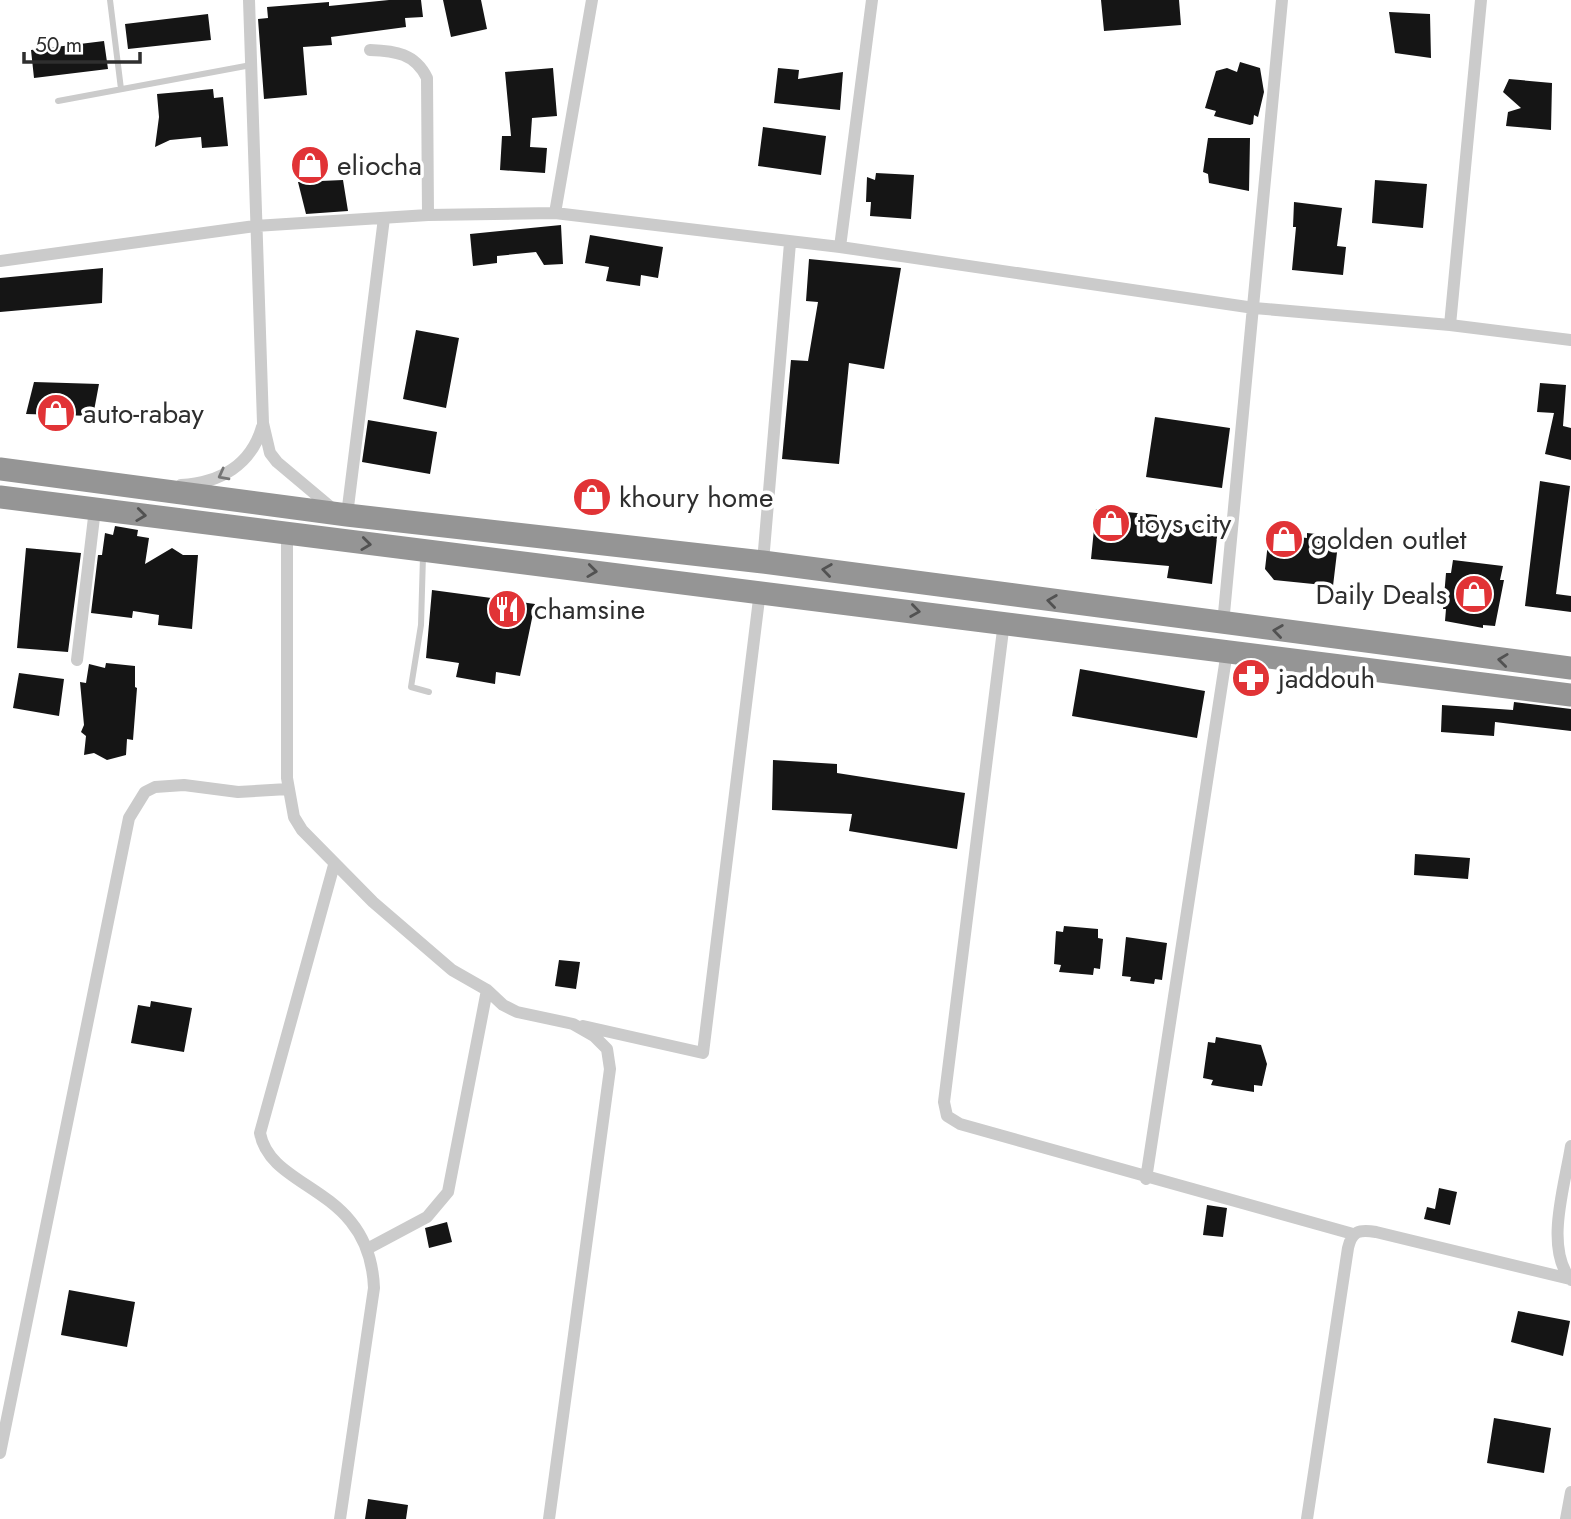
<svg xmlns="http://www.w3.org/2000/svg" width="1571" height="1519" font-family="Jost,sans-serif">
	<rect width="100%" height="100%" fill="#fff"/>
	<path fill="#151515" d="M389 0H421L423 17 405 18 406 27 331 37 332 45 303 47 307 95 264 99 258 19 268 18 267 7 329 2V6Z
		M443 0H481L487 29 451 37Z
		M1101 0H1179L1181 25 1104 31Z
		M1389 12 1430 14 1431 58 1395 53Z
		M208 14 211 40 128 49 125 24Z
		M104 41 108 69 34 78 31 50Z
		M1240 62 1260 68 1264 92 1258 117 1254 115 1253 124 1250 125 1214 116 1216 111 1205 108 1216 71 1227 68 1237 72Z
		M553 68 557 116 532 118 530 147 547 148 545 173 500 170 502 136H511L505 72Z
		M778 68 799 70 798 79 843 72 840 110 774 103Z
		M1509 79 1552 83 1551 130 1506 126 1508 112 1521 108 1503 92Z
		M213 89 214 98 223 97 228 146 202 148 201 137 170 140 155 147 159 117 157 94Z
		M763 127 826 136 821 175 758 166Z
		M1208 138H1250L1249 191 1209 183 1208 174 1203 172Z
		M876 173 914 175 911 219 870 216 871 202H866L867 177 875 180Z
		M343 180 348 211 306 214 298 182Z
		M1375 180 1427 184 1423 228 1372 223Z
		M1294 202 1342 208 1337 246 1346 247 1343 275 1292 270 1296 227H1293Z
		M561 225 563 264 544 265 536 252 497 256V263L473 266 470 234Z
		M590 235 663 247 658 278 641 275 640 286 606 281 609 267 585 263Z
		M809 259 901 268 884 369 849 363 839 464 782 459 791 360 808 361 818 302 806 301Z
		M103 268 102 303 0 312V278Z
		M416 330 459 338 446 408 403 399Z
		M34 382 99 384 93 416 26 414Z
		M1540 383 1566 385 1563 426 1571 428V460L1545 454 1554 413 1537 412Z
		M1155 417 1230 428 1222 488 1146 477Z
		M368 420 437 432 430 474 362 462Z
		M1540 481 1570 486 1556 594 1571 596V612L1525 606Z
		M1096 509 1157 515V521L1218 528 1212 584 1167 578 1169 566 1091 559Z
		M115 526 138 530 137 536 149 538 145 564 172 548 183 555H198L192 629 158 625 159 615 133 611 132 618 91 613 98 555H102L105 533 113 535Z
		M1307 533 1325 535 1324 542 1338 544 1333 586 1274 580 1265 569 1269 534 1307 538Z
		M26 548 81 553 68 652 17 648Z
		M1453 560 1503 566 1500 580H1504L1495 626 1483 625V628L1445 621 1446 609H1443L1446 573H1451Z
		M432 590 535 604 520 676 496 672 495 684 456 677 459 663 426 658Z
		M106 663 135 666V687L137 688 133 740 127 739 126 755 107 760 94 753 84 755 86 736 81 732 84 725 80 682 86 683 89 664 105 668Z
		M1080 669 1205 691 1197 738 1072 716Z
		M19 673 64 679 59 716 13 708Z
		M1514 702 1571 709V731L1495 722 1494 736 1441 732 1442 705 1513 710Z
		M773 760 837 764V773L965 793 957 849 849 831 852 814 772 810Z
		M1415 854 1470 858 1468 879 1414 875Z
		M1064 926 1098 929V938L1103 939 1100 969 1094 968 1093 975 1059 972 1061 965 1054 964 1056 931 1063 932Z
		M1126 937 1167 943 1162 980 1155 979 1154 984 1130 981 1131 977 1122 976Z
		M559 960 580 962 576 989 555 986Z
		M151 1001 192 1008 184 1052 131 1043 138 1005 150 1007Z
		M1216 1037 1261 1045 1267 1064 1262 1086 1254 1085V1092L1211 1085 1213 1080 1203 1078 1208 1042 1215 1043Z
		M1439 1188 1457 1192 1450 1225 1424 1219 1427 1207 1435 1209Z
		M1207 1205 1227 1208 1223 1237 1203 1235Z
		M447 1222 452 1242 429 1248 425 1228Z
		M69 1290 135 1302 127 1347 61 1335Z
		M1518 1311 1570 1321 1563 1356 1511 1342Z
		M1494 1418 1551 1428 1544 1473 1487 1463Z
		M368 1499 408 1505 406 1519H365Z"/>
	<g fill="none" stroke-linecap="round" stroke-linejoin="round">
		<path stroke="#cbcbcb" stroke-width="6" d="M110 0 121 89
			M58 101 251 65
			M423 556 421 625 411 687 429 692"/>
		<path stroke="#cbcbcb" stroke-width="12" d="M249 0 263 423 270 453 277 462 333 509
			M370 50C395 51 415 53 427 78L428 215
			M555 213 592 0
			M840 247 872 0
			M0 261 255 226 428 215 555 213 840 247 1254 308 1450 325 1571 340
			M1450 325 1481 0
			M181 485C220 483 251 465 262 427
			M347 515 384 218
			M287 533V778L294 817 302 830 373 902 452 970 487 990 503 1005 517 1012 573 1024 594 1036 607 1049 610 1069 549 1519
			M763 562 790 243
			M1004 622 944 1102 947 1116 960 1124 1353 1234
			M1223 624 1282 0
			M77 660 95 509
			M334 865 260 1133C271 1192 370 1185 374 1288L340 1519
			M583 1026 703 1053 760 591
			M1571 1146C1565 1185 1544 1248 1571 1280
			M1146 1179 1227 651
			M367 1249 427 1217 448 1192 487 990
			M0 1453 129 818 145 792 155 787 184 785 238 792 288 789
			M1307 1519 1348 1248C1352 1231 1359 1229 1376 1232L1570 1279
			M1566 1519 1571 1492"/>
		<path stroke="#959595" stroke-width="23" d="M0 469 347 515 763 562 1571 668
			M0 497 1571 695"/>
	</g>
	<defs><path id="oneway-chevron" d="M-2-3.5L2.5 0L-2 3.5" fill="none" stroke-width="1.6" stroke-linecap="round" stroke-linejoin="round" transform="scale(1.75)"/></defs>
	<use stroke="#757575" href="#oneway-chevron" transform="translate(223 475) rotate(152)"/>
	<g stroke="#525252">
		<use href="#oneway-chevron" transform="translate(141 515) rotate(7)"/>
		<use href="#oneway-chevron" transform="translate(366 544) rotate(7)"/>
		<use href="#oneway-chevron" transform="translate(827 570) rotate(-172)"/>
		<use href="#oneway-chevron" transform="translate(592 571) rotate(7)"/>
		<use href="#oneway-chevron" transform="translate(1052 601) rotate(-172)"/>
		<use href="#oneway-chevron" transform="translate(915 611) rotate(8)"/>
		<use href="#oneway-chevron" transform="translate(1278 631) rotate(-172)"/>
		<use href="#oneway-chevron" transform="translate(1503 660) rotate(-173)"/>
	</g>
	<defs>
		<symbol id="shop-disc" viewBox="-11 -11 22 22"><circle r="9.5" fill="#e13336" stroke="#fff"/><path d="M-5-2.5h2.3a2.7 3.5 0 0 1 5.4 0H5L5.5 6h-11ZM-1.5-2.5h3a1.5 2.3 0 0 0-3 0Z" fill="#fff"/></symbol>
		<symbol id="restaurant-disc" viewBox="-11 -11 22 22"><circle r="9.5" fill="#e13336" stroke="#fff"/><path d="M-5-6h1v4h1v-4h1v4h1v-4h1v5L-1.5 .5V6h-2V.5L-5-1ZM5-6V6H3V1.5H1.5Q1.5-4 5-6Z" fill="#fff"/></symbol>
		<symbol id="pharmacy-disc" viewBox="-11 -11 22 22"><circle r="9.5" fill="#e13336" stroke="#fff"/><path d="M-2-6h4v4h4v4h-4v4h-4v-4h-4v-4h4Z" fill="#fff"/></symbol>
	</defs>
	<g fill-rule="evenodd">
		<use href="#shop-disc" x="288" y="143" width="44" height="44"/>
		<use href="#shop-disc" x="34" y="391" width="44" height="44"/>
		<use href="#shop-disc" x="570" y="475" width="44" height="44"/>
		<use href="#shop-disc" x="1089" y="501" width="44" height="44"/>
		<use href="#shop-disc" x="1262" y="517" width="44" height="44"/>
		<use href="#shop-disc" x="1452" y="572" width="44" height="44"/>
		<use href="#restaurant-disc" x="485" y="587" width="44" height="44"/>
		<use href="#pharmacy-disc" x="1229" y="656" width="44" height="44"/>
	</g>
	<g text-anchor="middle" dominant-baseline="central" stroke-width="7" stroke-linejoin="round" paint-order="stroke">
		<g font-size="28" fill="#2e2e2e" stroke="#fff" text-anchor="start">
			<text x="337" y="165">eliocha</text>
			<text x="83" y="413">auto-rabay</text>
			<text x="619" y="497">khoury home</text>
			<text x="1138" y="523">toys city</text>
			<text x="1311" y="539">golden outlet</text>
			<text x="1447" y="594" text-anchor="end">Daily Deals</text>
			<text x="534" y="609">chamsine</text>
			<text x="1278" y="678">jaddouh</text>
		</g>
	</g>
	<path d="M24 52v10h116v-10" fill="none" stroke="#2e2e2e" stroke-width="3.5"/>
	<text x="35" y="52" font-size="21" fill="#2e2e2e" stroke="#ffffff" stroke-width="5" paint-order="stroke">50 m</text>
</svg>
